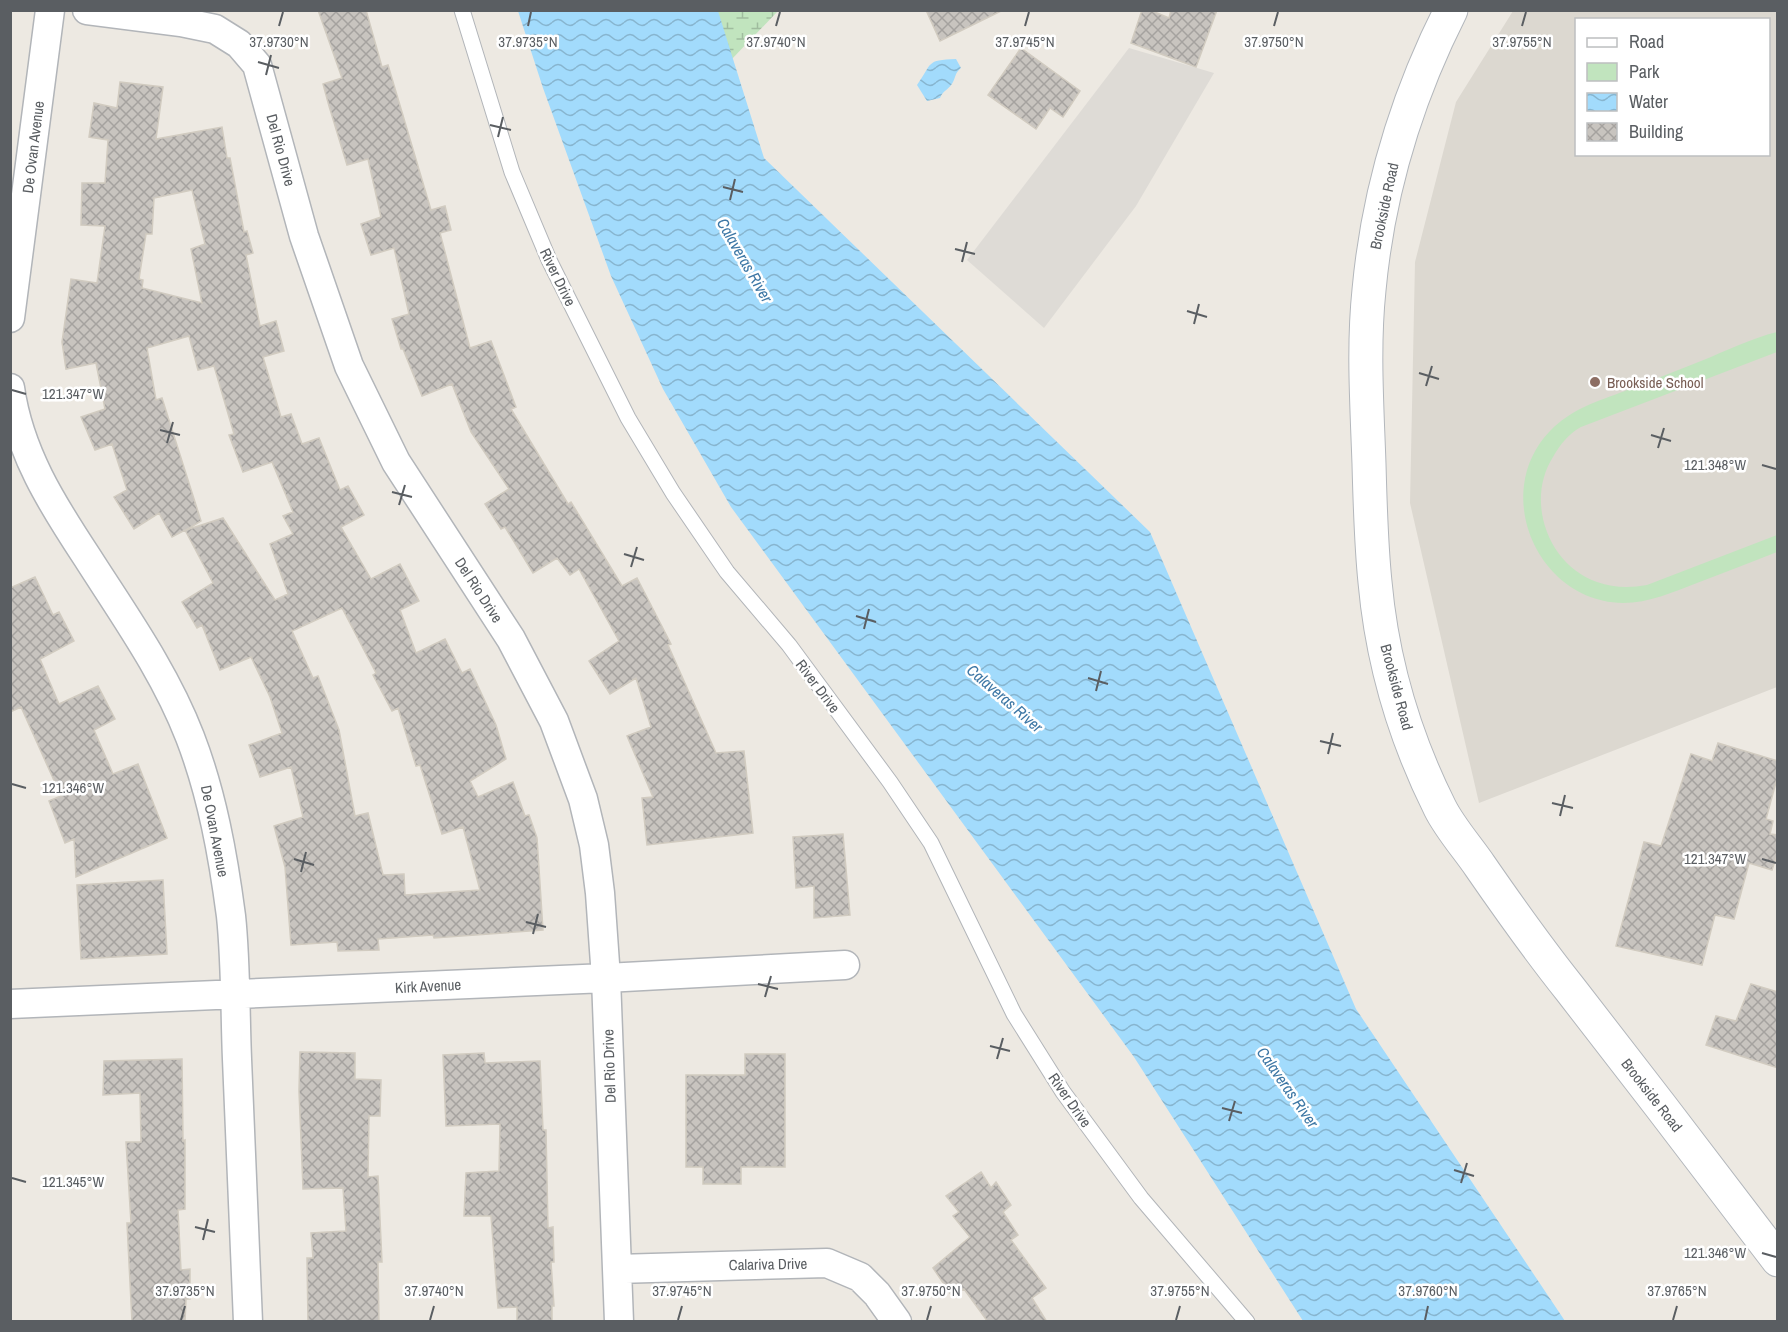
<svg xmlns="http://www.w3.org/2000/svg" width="1788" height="1332" font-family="'Archivo Narrow',sans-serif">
	<defs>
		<pattern id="wetland-marsh" width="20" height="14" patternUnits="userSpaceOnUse" patternTransform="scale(1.5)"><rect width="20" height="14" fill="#c1e4be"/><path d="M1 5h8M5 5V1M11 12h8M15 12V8" fill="none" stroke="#a0bc9e"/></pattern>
		<pattern id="water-waves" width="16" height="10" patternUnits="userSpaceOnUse" patternTransform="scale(1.5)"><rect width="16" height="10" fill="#a2dbfc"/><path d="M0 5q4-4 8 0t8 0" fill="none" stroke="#87b5cf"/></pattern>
		<pattern id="building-cross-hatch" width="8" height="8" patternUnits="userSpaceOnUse" patternTransform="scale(1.5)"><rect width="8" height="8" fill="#c8c4bf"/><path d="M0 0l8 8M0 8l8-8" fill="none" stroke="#a5a29f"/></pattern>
	</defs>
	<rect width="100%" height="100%" fill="#ede9e2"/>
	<path fill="#dedbd6" d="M1129 48 1214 73 1136 206 1044 328 967 260Z"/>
	<path fill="#dcd8d0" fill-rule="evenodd" d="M1513 11H1777V687L1479 803 1410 503 1415 262 1456 102ZM1576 20H1768V154H1576Z"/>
	<path fill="#c1e4be" d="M1777 332V352L1581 427C1568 434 1560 445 1553 457 1525 501 1548 565 1597 582 1614 588 1630 588 1647 585L1777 535V552C1751 562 1724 573 1697 583 1673 592 1649 603 1623 603 1538 602 1490 493 1550 431 1571 409 1598 401 1625 391 1650 381 1676 371 1701 361 1726 351 1752 338 1777 332Z"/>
	<path fill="url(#wetland-marsh)" d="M691 11H778L731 60Z"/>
	<path fill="url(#water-waves)" d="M518 11H718L764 158 1150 532 1356 1009 1565 1321H1303L1134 1057 731 507 663 389 611 276 543 88Z
		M956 59 961 68C955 73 956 76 953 82 950 89 943 90 940 98L927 101 917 85C933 63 925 60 956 59Z"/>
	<path fill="url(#building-cross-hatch)" stroke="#d1cbc0" stroke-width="1.5" fill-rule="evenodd" d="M318 10H366L382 67 388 65 431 210 445 206 451 230 440 233 470 348 491 341 516 407 511 409 568 504 571 502 622 586 637 578 671 644 668 645 716 753 744 751 753 833 647 845 642 798 653 797 627 736 651 727 636 678 610 694 589 661 619 641 579 569 570 575 557 558 533 573 505 527 501 529 485 504 509 489 471 432 452 384 422 396 403 349H401L392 319 409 314 394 248 371 255 361 224 381 217 368 159 347 165 329 106 323 84 342 78Z
		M926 10H1003L940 41Z
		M1142 10H1150L1169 18 1171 10H1217L1196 67 1131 43Z
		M1021 48 1080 91 1063 117 1050 108 1036 129 988 95Z
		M120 82 163 87 156 139 222 127 227 158H230L244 232 247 231 253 253 246 255 260 326 276 321 284 351 263 357 281 417 291 414 302 444 319 438 340 490 348 486 364 515 341 527 371 579 400 564 419 601 400 610 416 653 445 639 462 673 470 669 496 725 506 759 470 781 478 797 513 782 525 816 529 815 537 838 543 930 434 938 433 935 378 939 379 950 338 951 337 942 291 945 285 867 274 826 303 817 291 767 260 777 249 745 282 733 270 697 251 657 220 670 202 625 197 628 182 602 213 583 185 530 172 537 159 513 134 529 114 497 127 490 112 444 95 450 81 417 105 409 96 363 66 369 62 342 71 279 97 283 105 226 81 225 82 183H105L108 140 89 137 94 103 117 108ZM192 190 205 244 191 249 202 303 142 288 143 280 139 279 146 234H152L154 198ZM189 336 198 370 214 366 234 434 229 435 243 472 272 462 293 512 283 516 293 534 270 544 288 594 275 600 223 518 186 530 201 521 162 398 156 400 147 348ZM342 608 376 673 373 675 392 711 398 708 416 766 420 765 442 834 463 827 480 890 405 895 404 874 383 875 368 813 355 816 339 730 318 676 313 678 292 631Z
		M35 577 53 615 59 612 74 641 40 659 59 704 98 686 115 719 94 730 113 774 138 764 167 838 76 877 74 839 65 843 49 801 61 796 21 707 10 712V588Z
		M1718 743 1778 761V775L1766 819 1773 821 1770 834 1778 835V852L1772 870 1749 863 1734 919 1715 915 1702 965 1616 946 1644 842 1661 846 1691 754 1712 761Z
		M843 834 850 915 814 918V886L796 888 793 837Z
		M163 880 167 954 81 959 77 885Z
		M1751 984 1778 992V1068L1706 1045 1716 1016 1736 1021Z
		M300 1052 355 1053V1079L381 1080 380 1116H369L368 1177 378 1176 382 1262H378L379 1322H308L307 1258H313L311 1233 346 1231 343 1188 303 1189 299 1091Z
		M484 1053 485 1063 540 1061 543 1130H546L548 1228 553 1227 554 1262H551L554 1306H552V1322H517V1307L498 1308 491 1216H464L466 1173 499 1171 500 1124 446 1126 443 1055Z
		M745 1054H785V1167H741V1184H703V1167H686V1075H745Z
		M182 1059 183 1141 185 1140V1209L178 1210 181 1270 190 1269V1299H186L185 1322H132L127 1223H131L126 1142H141L140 1093 103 1095 104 1061Z
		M981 1172 991 1188 996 1182 1011 1205 1003 1212 1018 1235 1011 1240 1046 1288 1032 1298 1047 1322H988L964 1289 952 1296 933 1268 970 1237 953 1216 959 1212 946 1196Z"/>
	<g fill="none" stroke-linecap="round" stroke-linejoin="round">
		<defs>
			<path id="lane" d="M462 10 512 172 549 260 628 418 673 493 727 572 789 645 890 782 931 843 1014 1014 1063 1092 1141 1198 1247 1322"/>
			<path id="street" d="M87 10 181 22 215 29 239 44 257 65 304 236 349 366 396 462 511 639 554 721 583 799 594 845 600 893 606 978 619 1322
				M10 318 50 10
				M10 388C19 452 52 504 87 557 124 615 165 672 190 737 212 794 223 855 231 916 236 963 235 1012 237 1059 241 1147 244 1234 248 1322
				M10 1004 606 978 845 965
				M617 1269 827 1263 860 1277 877 1294 897 1322"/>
			<path id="secondary" d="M1451 10C1407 97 1378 193 1369 290 1363 347 1367 406 1369 464 1370 503 1371 543 1375 582 1382 660 1405 738 1440 808 1450 828 1467 847 1480 866 1509 908 1538 949 1570 989 1640 1079 1709 1169 1778 1260"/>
		</defs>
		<use href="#lane" stroke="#b2b5b9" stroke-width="17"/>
		<use href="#street" stroke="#b2b5b9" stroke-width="31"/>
		<use href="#secondary" stroke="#b3b7bc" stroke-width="35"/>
		<use href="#lane" stroke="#fff" stroke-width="15"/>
		<use href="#street" stroke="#fff" stroke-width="28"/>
		<use href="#secondary" stroke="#fff" stroke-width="33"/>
	</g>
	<path fill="none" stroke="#5a5e62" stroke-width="2" d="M279 26 283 12M528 26 531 12M776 26 780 12M1025 26 1029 12M1274 26 1278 12M1522 26 1526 12M258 62 279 68M266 75 271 55M490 125 511 130M498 137 503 117M723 187 743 192M730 200 735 179M955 249 975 254M962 262 967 242M1187 311 1207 317M1194 324 1199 304M1419 373 1439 379M1426 386 1432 366M12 390 26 394M160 430 180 435M1651 435 1671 441M167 443 173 422M1658 448 1664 428M1762 465 1776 469M392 492 412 497M399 505 405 485M624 554 644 560M631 567 637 547M856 616 876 622M864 629 869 609M1088 678 1108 684M1096 691 1101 671M1320 741 1341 746M1328 754 1333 733M12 784 26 788M1552 803 1573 808M1560 816 1565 795M294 859 314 865M1762 859 1776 863M301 872 306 852M526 922 546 927M533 934 538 914M758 984 778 989M765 997 771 976M990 1046 1010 1051M997 1059 1003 1038M1222 1108 1242 1113M1229 1121 1235 1101M1454 1170 1474 1176M12 1178 26 1182M1461 1183 1467 1163M195 1227 215 1232M203 1240 208 1219M1762 1253 1776 1257M181 1320 185 1306M430 1320 434 1306M678 1320 682 1306M927 1320 931 1306M1176 1320 1180 1306M1425 1320 1428 1306M1673 1320 1677 1306"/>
	<circle fill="#8d6e63" stroke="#fff" stroke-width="2" cx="1595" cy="382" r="6"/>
	<g text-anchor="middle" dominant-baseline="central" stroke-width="5" stroke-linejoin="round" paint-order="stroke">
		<g font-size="15" fill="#5a5e62" stroke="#fff">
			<text transform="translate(33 147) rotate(-83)">De Ovan Avenue</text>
			<text transform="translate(281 150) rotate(75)">Del Rio Drive</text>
			<text transform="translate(1384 206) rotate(-78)">Brookside Road</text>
			<text transform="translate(558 277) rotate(64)">River Drive</text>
			<text transform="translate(479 590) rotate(57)">Del Rio Drive</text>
			<text transform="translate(818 686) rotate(53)">River Drive</text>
			<text transform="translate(1397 687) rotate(75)">Brookside Road</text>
			<text transform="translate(215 831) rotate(79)">De Ovan Avenue</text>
			<text transform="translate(428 986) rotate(-3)">Kirk Avenue</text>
			<text transform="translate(609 1066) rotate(-92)">Del Rio Drive</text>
			<text transform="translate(1652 1095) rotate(52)">Brookside Road</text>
			<text transform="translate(1070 1100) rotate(55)">River Drive</text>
			<text transform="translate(768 1264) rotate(-1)">Calariva Drive</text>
		</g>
		<g font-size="15" fill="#785e54" stroke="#fff" text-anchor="start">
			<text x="1607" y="382">Brookside School</text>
		</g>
		<g font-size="16" font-style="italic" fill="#3d77a5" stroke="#fff">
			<text transform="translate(745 260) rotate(60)">Calaveras River</text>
			<text transform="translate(1005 698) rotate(41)">Calaveras River</text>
			<text transform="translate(1288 1087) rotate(55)">Calaveras River</text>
		</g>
	</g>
	<g font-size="15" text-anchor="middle" fill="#5a5e62" stroke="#fff" stroke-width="5" stroke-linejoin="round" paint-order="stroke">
		<text x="279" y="47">37.9730°N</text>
		<text x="528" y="47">37.9735°N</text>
		<text x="776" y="47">37.9740°N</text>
		<text x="1025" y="47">37.9745°N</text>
		<text x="1274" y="47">37.9750°N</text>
		<text x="1522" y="47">37.9755°N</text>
		<text x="73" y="399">121.347°W</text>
		<text x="1715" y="470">121.348°W</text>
		<text x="73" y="793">121.346°W</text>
		<text x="1715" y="864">121.347°W</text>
		<text x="73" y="1187">121.345°W</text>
		<text x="1715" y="1258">121.346°W</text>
		<text x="185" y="1296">37.9735°N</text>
		<text x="434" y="1296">37.9740°N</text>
		<text x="682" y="1296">37.9745°N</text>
		<text x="931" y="1296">37.9750°N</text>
		<text x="1180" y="1296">37.9755°N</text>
		<text x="1428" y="1296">37.9760°N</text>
		<text x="1677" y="1296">37.9765°N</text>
	</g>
	<rect width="1788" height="1332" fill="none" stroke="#5a5e62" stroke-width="24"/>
	<rect x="1575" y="18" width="195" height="138" fill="#ffffff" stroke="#bdbfc0" stroke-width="1.5"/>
	<rect x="1587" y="38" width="30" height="9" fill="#ffffff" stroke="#bdbfc0" stroke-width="1.5"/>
	<text x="1629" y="48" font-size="18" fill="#5a5e62">Road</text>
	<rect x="1587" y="63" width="30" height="18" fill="#c1e4be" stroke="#bdbfc0" stroke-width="1.5"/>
	<text x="1629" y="78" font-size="18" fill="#5a5e62">Park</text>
	<rect x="1587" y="93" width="30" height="18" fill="url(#water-waves)" stroke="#bdbfc0" stroke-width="1.5"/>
	<text x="1629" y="108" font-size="18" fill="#5a5e62">Water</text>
	<rect x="1587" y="123" width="30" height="18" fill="url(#building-cross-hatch)" stroke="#bdbfc0" stroke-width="1.5"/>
	<text x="1629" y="138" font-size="18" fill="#5a5e62">Building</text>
</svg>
